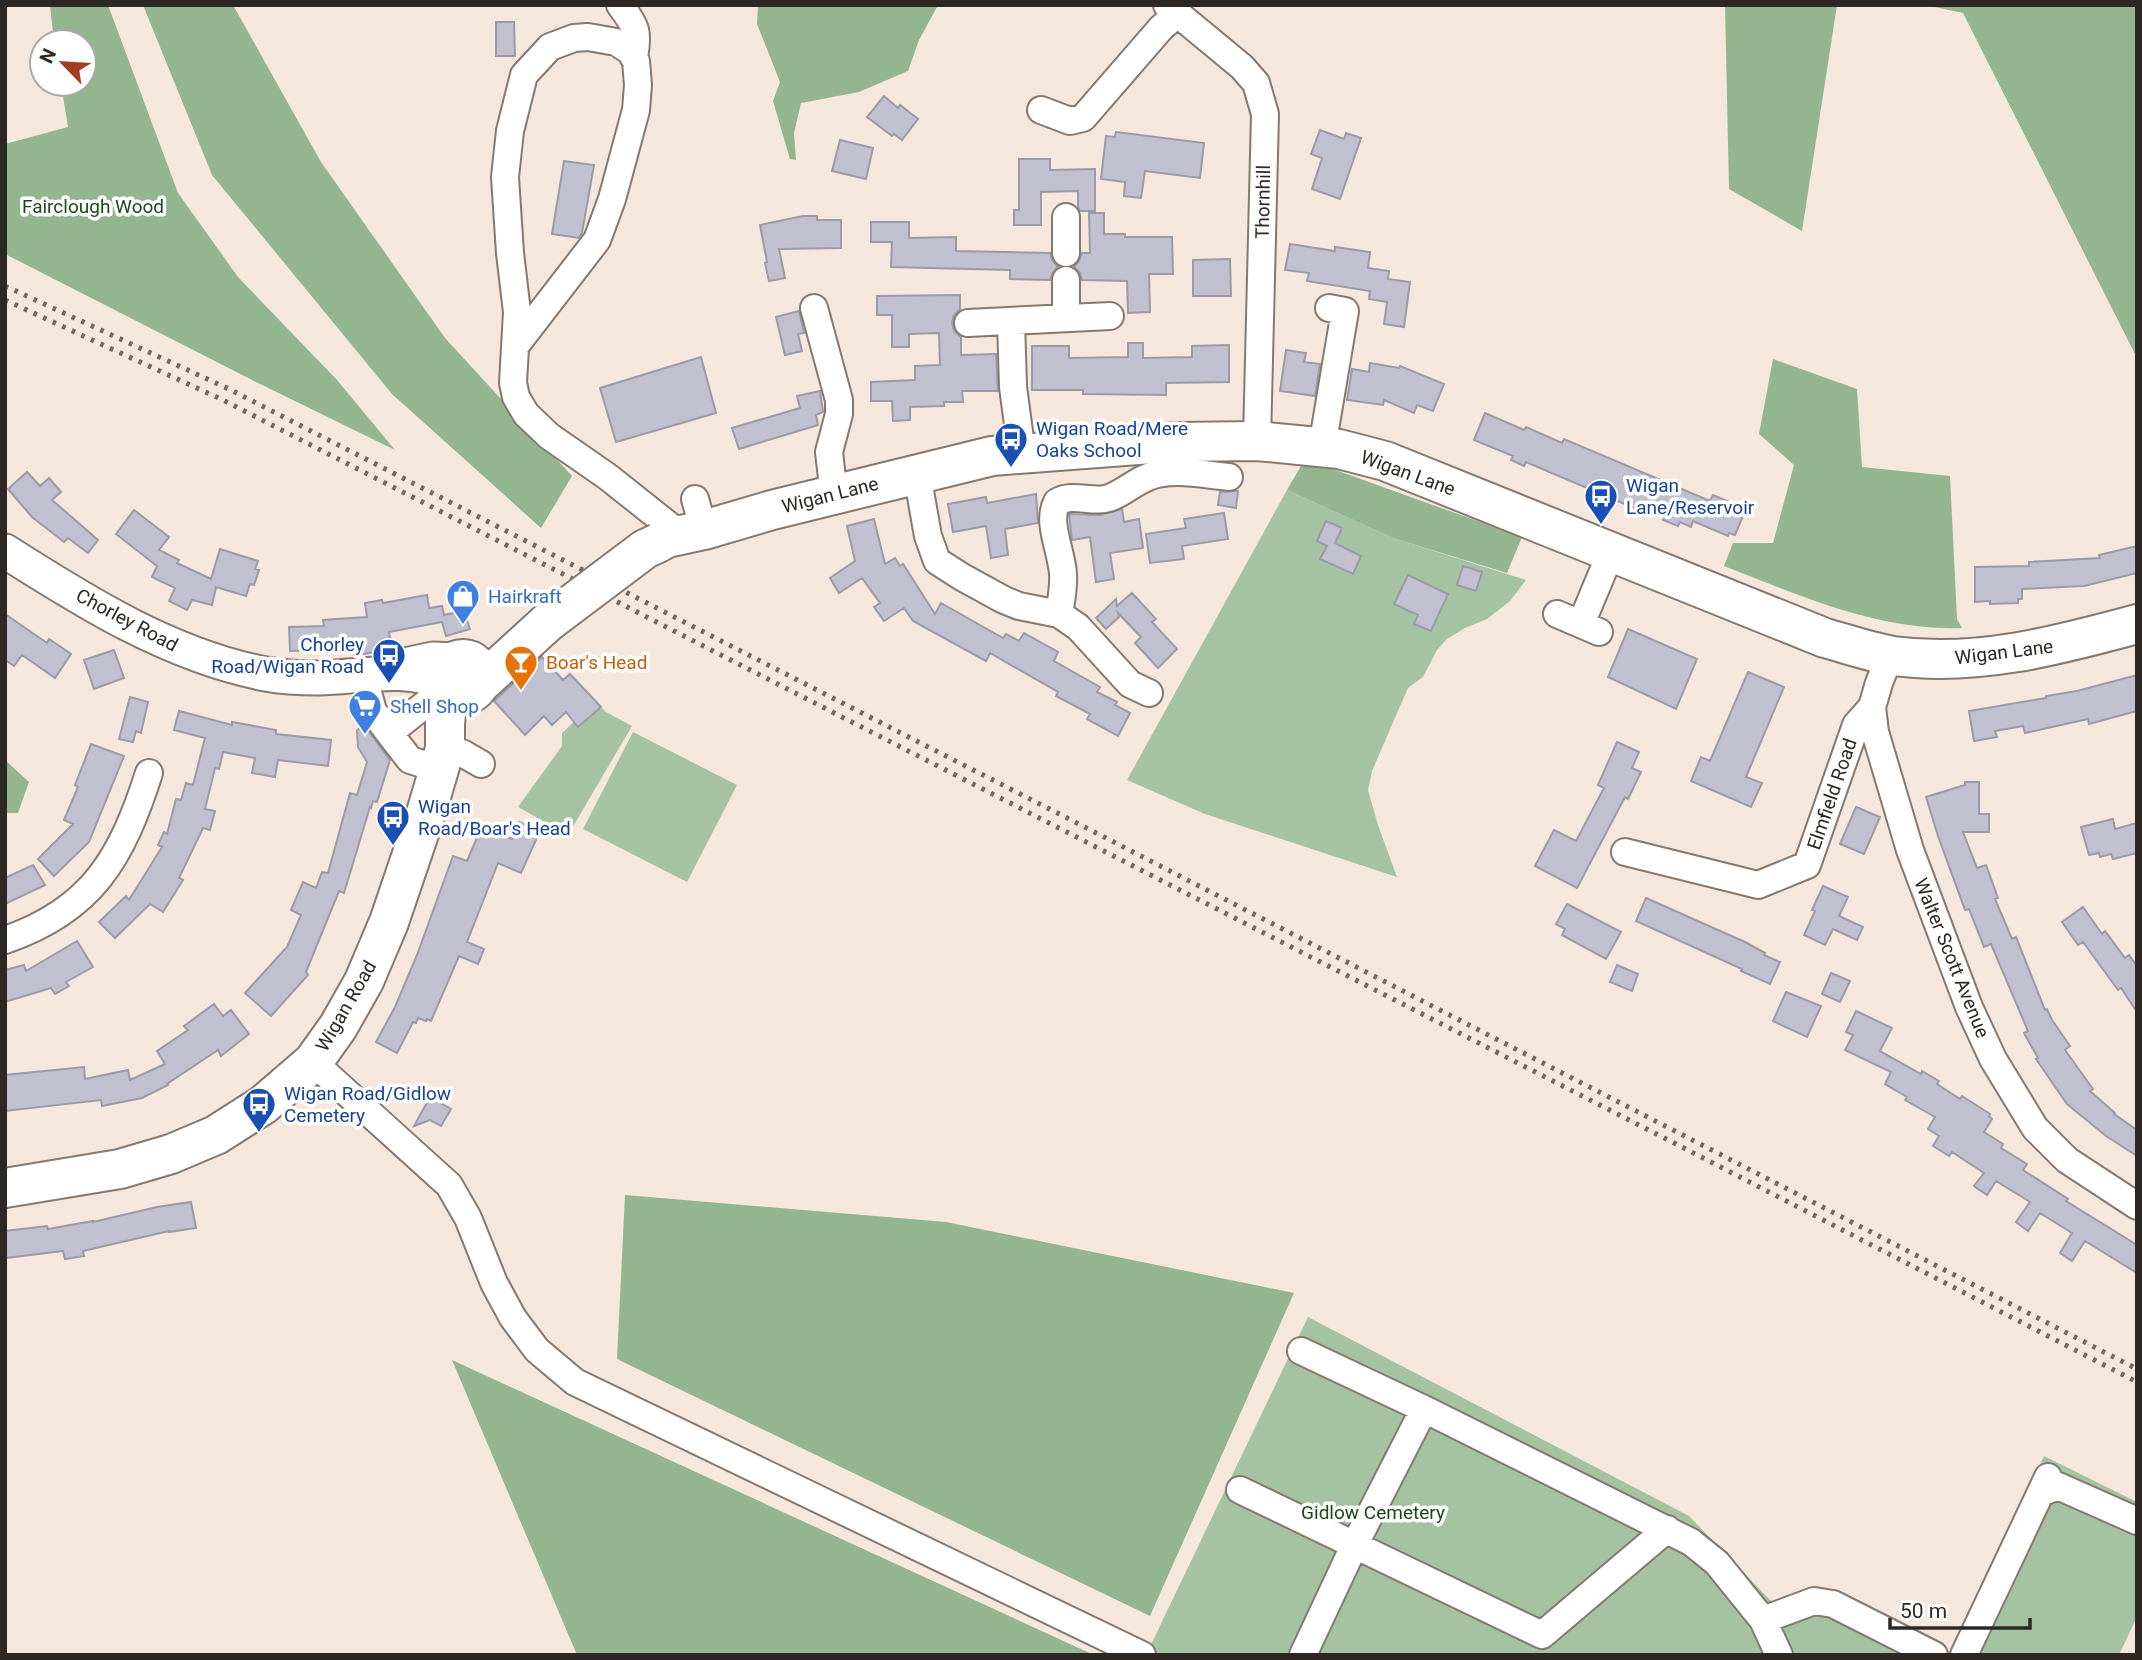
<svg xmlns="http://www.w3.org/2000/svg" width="2142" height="1660" font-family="Roboto,sans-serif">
	<rect width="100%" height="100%" fill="#f5e7dc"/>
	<path fill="#a5c3a3" d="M1287 490 1393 538 1526 580 1510 601 1487 619 1465 628 1447 639 1437 650 1423 677 1408 688 1372 771 1368 790 1378 825 1397 877 1205 814 1127 780Z
		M601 707 606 712 632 726 568 835 518 807 562 746V733L574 722Z
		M633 732 737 785 687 882 583 829Z
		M1308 1317 1689 1516 1774 1604 1818 1586 1950 1655H1146Z
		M2044 1456 2137 1502V1617L2119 1655H1954Z"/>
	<path fill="#93b590" d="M50 5H108L178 193 238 277 337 380 395 450 254 381 5 254V144L68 127 61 84H84V42H54Z
		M143 5H233L321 162 445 338 572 476 541 528 392 394 212 175Z
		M758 5H938L919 40 908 71 859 92 801 103 794 133 796 160 790 159 773 101 780 82 757 24Z
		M1725 5H1837L1802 231 1729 189Z
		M1925 5H2137V358L1963 13Z
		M1773 359 1857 389 1862 467 1950 476 1957 619 1962 628C1878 631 1801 596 1724 566L1733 543H1773L1794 465 1759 434Z
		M1305 459 1522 537 1507 573 1393 538 1287 490Z
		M5 760 29 782 18 813H5Z
		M625 1195 946 1222 1294 1293 1150 1616 617 1359Z
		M452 1360 1094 1655H577Z"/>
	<path fill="#c0c0d0" stroke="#9a9aa9" stroke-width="2" d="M496 22H514L515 56H496Z
		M884 96 898 108 900 105 918 119 902 140 894 134 892 136 867 117Z
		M1320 130 1344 139 1346 133 1361 138 1340 199 1312 189 1322 158 1311 154Z
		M1116 132 1204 143 1200 178 1145 171 1141 198 1124 196 1125 182 1101 179 1106 136 1115 137Z
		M840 140 873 148 866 179 832 171Z
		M1019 159H1050V170L1095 169V211H1080L1078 207V191L1041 192V225H1014V210H1019Z
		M564 161 594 165 582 233 579 238 552 234Z
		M1089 213H1104V234H1125V237H1172L1173 274H1149L1150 312 1128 313 1127 281 1082 280 1080 273 1074 267 1079 261 1082 253H1090Z
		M803 216H817V220H841V248L779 249 785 278 769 281 765 263 767 262 760 225Z
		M871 222H909V238L956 237V251L1050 253 1052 260 1058 267 1053 272 1050 280 1010 279V270L891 267 892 242H871Z
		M1290 244 1335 251V247L1370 252 1368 268 1389 271 1388 279 1410 282 1404 327 1384 324 1387 302 1369 299 1370 291 1307 281 1309 273 1285 270Z
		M1230 259 1231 296H1193V260Z
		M960 295V309L954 315 952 323 954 331 961 337V355L996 354 998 391H962L963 402H944V406L910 407V420L893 421 892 401H871V382L915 380V366L940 365 939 333 909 334V347H892V315H877V296Z
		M799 311 804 333 798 334 802 351 785 355 776 317Z
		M1128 343H1143V358L1192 357V346L1229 345V382L1166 383V395L1083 394V390H1032V346H1069V358L1128 357Z
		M1286 350 1306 353 1304 362 1320 364 1315 396 1280 391Z
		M701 357 716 413 616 442 600 388Z
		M1370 363 1399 368 1400 366 1444 384 1433 411 1417 405 1414 413 1384 400 1383 405 1347 400 1352 369 1369 372Z
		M820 391 823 412 816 415 818 425 739 449 732 428 800 408 797 396Z
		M1485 413 1524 430 1526 427 1562 443 1564 439 1710 501 1713 495 1746 509 1735 535 1729 533 1728 536 1693 521 1691 527 1680 522 1678 526 1663 520 1665 516 1636 504 1634 508 1526 462 1524 466 1511 460 1513 456 1474 440Z
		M27 472 40 486 49 478 61 492 52 500 98 540 88 553 68 538 64 542 32 517 8 489Z
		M1236 491H1238L1236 508 1218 505 1220 492Z
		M1036 494 1038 523 1005 529 1008 555 991 558 986 526 953 532 948 504 986 497 987 503Z
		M1122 509 1124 522 1139 519 1143 548 1110 553 1114 579 1096 582 1090 537 1072 540 1069 514 1100 515Z
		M134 510 169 537 159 550 179 560 177 563 211 579 220 549 258 561 255 569 259 570 254 585 250 584 246 596 216 587 212 605 192 600 187 610 169 601 175 588 152 577 157 566 116 534Z
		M1224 513 1228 539 1182 546 1184 559 1150 563 1146 534 1186 528 1184 519Z
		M874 519 885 564 895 558 900 566 903 564 935 614 941 603 1003 638 1006 634 1019 641 1024 633 1058 652 1054 661 1100 687 1097 692 1117 702 1115 705 1130 713 1118 736 1087 719 1090 714 1056 696 1058 692 990 653 986 661 913 621 904 608 884 621 874 607 880 603 862 578 839 593 830 578 855 561 847 526Z
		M1326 521 1342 528 1335 543 1361 556 1353 574 1320 559 1327 546 1317 541Z
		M2137 546V573L2084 586 2022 589V599H2018V603L1990 604V601L1975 602V567L2029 566V562L2100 558 2099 555Z
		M1463 566 1482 572 1476 591 1457 585Z
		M1408 575 1448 594 1431 631 1414 624 1418 615 1394 604Z
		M1132 593 1156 619 1152 622 1177 649 1158 668 1135 643 1141 637 1118 613 1119 617 1106 629 1096 618 1116 599 1117 606Z
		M427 595 429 608 442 606 444 615 464 611 470 629 446 636 442 622 389 632 392 648 360 655 357 640 323 643V650L290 651 289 627 324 626 323 620 367 617 365 603 382 600 383 603Z
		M5 614 47 643 49 639 71 654 55 678 22 655 14 666 5 660Z
		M1628 629 1697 659 1676 709 1608 677Z
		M114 650 124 678 94 689 84 660Z
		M542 657 563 680 570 674 601 707 578 727 566 712 552 725 544 716 525 735 494 701Z
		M1748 672 1784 687 1746 777 1762 783 1751 807 1691 781 1701 757 1710 761Z
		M2137 675V711L2089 724 2088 719 2025 733 2023 726 1995 731 1997 737 1974 741 1969 711 2046 698V696L2077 691Z
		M130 697 148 702 141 733 136 731 133 742 119 739Z
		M179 711 232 725V722L276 730V734L331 740 328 766 278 760 275 777 252 773 255 758 223 752 219 769 215 768 205 809 215 811 210 830 203 828 179 878 183 880 163 912 150 904 115 938 99 922 126 896 129 900 162 847 158 845 164 832 167 834 176 799 181 800 186 783 193 785 205 738 174 730Z
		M364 725 390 760 377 802 373 801 371 808 370 807 344 893 339 891 306 972 308 975 271 1016 245 993 287 947 301 915 291 910 303 882 316 888 322 872 328 873 350 793 357 795 367 762 358 747 357 730Z
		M1617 742 1639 752 1632 768 1641 772 1628 799 1625 797 1577 888 1535 866 1554 830 1576 841 1604 788 1598 785Z
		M91 744 124 756 89 842 54 876 38 859 73 824 64 820 78 787 75 785Z
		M1965 782H1979V814H1989V832H1963L1977 868 1986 865 1998 898 1995 899 2012 939 2016 937 2045 1010 2047 1009 2052 1020 2070 1046 2065 1050 2093 1089 2090 1091 2115 1113 2114 1114 2137 1130V1156L2106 1136 2067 1104 2036 1059 2038 1058 2024 1033 2028 1031 1991 944 1984 947 1969 909 1965 910 1938 836 1926 797 1965 785Z
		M1856 807 1880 817 1864 854 1840 844Z
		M2113 819 2115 829 2137 823V853L2113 859 2111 854 2100 857 2099 853 2089 855 2081 827Z
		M519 822 540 831 521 873 498 863 467 942 484 949 478 964 459 956 431 1021 427 1019 426 1021 418 1018 416 1023 413 1022 397 1053 376 1042 395 1007 417 955 453 856 467 861 482 826 512 839Z
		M33 865 45 885 5 904V878Z
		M1823 886 1848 897 1839 916 1863 927 1857 940 1833 929 1825 945 1804 935 1815 911 1812 910Z
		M1646 898 1745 942 1765 953 1764 955 1780 962 1770 984 1741 971 1742 969 1636 921Z
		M1567 904 1621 932 1606 959 1562 935 1565 929 1556 924Z
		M2083 907 2102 934 2105 931 2125 958 2129 955 2137 966V1012L2121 988 2118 990 2083 942 2078 945 2062 922Z
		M77 941 93 967 66 982 69 986 55 994 51 988 5 1002V970L24 965 26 971Z
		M1617 965 1638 974 1632 991 1610 982Z
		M1831 973 1850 981 1840 1002 1822 994Z
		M1786 992 1821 1006 1807 1037 1773 1021Z
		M214 1004 223 1016 231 1010 249 1034 221 1056 218 1050 167 1084 168 1085 142 1098 102 1106 101 1100 5 1111V1075L84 1067 85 1079 128 1070 130 1080 165 1064 157 1051 188 1030 184 1026Z
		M1856 1011 1892 1028 1880 1051 1921 1074 1922 1071 1939 1081 1937 1084 1960 1099 1962 1096 1990 1114 1989 1116 1992 1119 1984 1132 2003 1144 2001 1148 2027 1164 2023 1170 2068 1199 2066 1201 2137 1245V1273L2085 1241 2072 1261 2060 1253 2072 1233 2040 1213 2028 1231 2016 1222 2030 1202 1996 1181 1987 1195 1974 1186 1984 1173 1952 1152 1949 1156 1933 1146 1939 1136 1928 1129 1935 1117 1905 1100 1907 1097 1885 1084 1891 1072 1845 1050 1853 1035 1846 1032Z
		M430 1097 451 1109 441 1126 430 1120 414 1126Z
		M191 1202 196 1228 169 1232V1231L83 1251 84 1256 65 1259 63 1251 5 1258V1231L47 1226 48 1229 93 1221V1222L157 1207Z"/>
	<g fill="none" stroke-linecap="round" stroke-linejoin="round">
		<defs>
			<path id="minor" d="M620 5C636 26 639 32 634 57
				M1167 5 1242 67 1256 83 1265 114 1257 441
				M1041 110 1070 121 1083 118 1161 28 1177 14
				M1066 217V253
				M814 308 839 400V414L829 452 834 495
				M1066 318V280
				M1011 321 1013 387 1022 454
				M968 323 1110 316
				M516 345 597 240 612 199 636 110 638 85 636 61 630 51 616 42 588 37 574 38 550 47 524 75 510 131 505 177 510 253 517 312 513 383 516 397 526 414 549 436 608 477 681 535
				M1322 447 1345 311 1329 308
				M917 474 928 536 937 561 962 577 1004 600 1019 606 1059 614 1078 627 1130 684 1149 693
				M695 499 704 530
				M1059 614C1061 601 1064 588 1063 574 1062 552 1046 522 1057 502 1072 493 1089 502 1105 499 1118 497 1134 482 1148 477 1172 467 1204 475 1229 477
				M1557 614 1599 632
				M1581 624 1611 552
				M1890 655 1879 683 1872 707 1875 732 1910 850 1969 1007 1993 1059 2035 1128 2067 1160 2137 1206
				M367 674V689L373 711 389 733 410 760 439 769
				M389 733 447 687
				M445 749 462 753 481 764
				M1625 852 1758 885 1807 865 1856 725 1872 707
				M5 940C93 910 122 857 149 773
				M313 1062 449 1185 468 1218 494 1283 513 1318 537 1350 575 1382 1142 1655
				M1301 1351 1424 1409 1691 1542 1717 1563 1763 1620 1779 1655
				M1240 1490 1542 1635 1667 1529
				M2041 1493 2058 1486 2137 1521
				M1763 1620 1814 1601 1833 1604 1934 1655
				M1303 1655 1354 1546 1424 1409
				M1964 1655 2048 1477"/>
			<path id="major" d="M5 551C85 602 171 656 266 674 282 677 302 678 319 678 361 677 406 665 446 684
				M405 665 433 659 457 660"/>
			<path id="highway" d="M658 543 667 538 704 530 772 510 992 456 1178 442 1257 441 1339 449 1385 461 1825 638C1847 644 1870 652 1893 656 1977 667 2056 646 2137 624
				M445 677a18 18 0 1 1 36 0a18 18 0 1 1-36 0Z
				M479 685 548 622
				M5 1188 120 1169 171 1154 216 1135 263 1105 313 1062 338 1027 364 981 389 922 426 813 445 749V723L449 689"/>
		</defs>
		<use href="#minor" stroke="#85796f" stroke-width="30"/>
		<use href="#major" stroke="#85796f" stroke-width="37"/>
		<use href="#highway" stroke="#85796f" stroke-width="42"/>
		<use href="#minor" stroke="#fff" stroke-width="26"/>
		<use href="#major" stroke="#fff" stroke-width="33"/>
		<use href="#highway" stroke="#fff" stroke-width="38"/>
		<path stroke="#706861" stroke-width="5" stroke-dasharray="3.5 7" stroke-linecap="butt" d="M5 286 229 389 1073 821 2137 1369
			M5 300 223 400 1676 1144 2137 1382"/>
		<defs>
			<path id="highway-bridge" d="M548 622 645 549 658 543"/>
		</defs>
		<use href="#highway-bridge" stroke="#85796f" stroke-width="42" stroke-linecap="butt"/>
		<use href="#highway-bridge" stroke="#fff" stroke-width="38"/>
	</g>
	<defs>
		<symbol id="bus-pin" viewBox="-11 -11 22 30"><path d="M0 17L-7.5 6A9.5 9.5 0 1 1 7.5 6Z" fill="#1a4fb4" stroke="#fff"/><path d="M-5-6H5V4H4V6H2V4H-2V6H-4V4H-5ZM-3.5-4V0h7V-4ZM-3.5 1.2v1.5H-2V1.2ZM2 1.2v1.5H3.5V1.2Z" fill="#fff"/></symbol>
		<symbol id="shop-pin" viewBox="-11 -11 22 30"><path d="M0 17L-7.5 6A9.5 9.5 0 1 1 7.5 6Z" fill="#3f7fe0" stroke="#fff"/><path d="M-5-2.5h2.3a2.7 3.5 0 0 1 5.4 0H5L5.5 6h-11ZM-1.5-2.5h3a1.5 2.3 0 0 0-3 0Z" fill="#fff"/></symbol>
		<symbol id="bar-pin" viewBox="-11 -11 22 30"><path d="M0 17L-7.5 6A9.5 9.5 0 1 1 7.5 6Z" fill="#e8710a" stroke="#fff"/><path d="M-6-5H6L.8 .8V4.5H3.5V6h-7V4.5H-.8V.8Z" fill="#fff"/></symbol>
		<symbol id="supermarket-pin" viewBox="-11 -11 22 30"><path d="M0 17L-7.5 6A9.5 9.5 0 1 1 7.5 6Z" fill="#3f7fe0" stroke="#fff"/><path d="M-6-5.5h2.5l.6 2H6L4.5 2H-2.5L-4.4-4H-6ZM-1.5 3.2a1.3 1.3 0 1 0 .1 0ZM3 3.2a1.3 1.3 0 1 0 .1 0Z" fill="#fff"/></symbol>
	</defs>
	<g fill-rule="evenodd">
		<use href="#bus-pin" x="992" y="420" width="38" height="52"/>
		<use href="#bus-pin" x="1582" y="477" width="38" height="52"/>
		<use href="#shop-pin" x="444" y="577" width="38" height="52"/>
		<use href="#bus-pin" x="370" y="636" width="38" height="52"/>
		<use href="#bar-pin" x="502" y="643" width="38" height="52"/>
		<use href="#supermarket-pin" x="346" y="687" width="38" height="52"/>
		<use href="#bus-pin" x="374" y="798" width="38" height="52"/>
		<use href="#bus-pin" x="240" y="1085" width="38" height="52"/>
	</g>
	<g text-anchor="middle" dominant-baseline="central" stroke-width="7" stroke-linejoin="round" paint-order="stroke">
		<g font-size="19" fill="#2d2824" stroke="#fff">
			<text transform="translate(1263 202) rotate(-89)">Thornhill</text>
			<text transform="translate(1408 473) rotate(20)">Wigan Lane</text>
			<text transform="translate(830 495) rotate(-14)">Wigan Lane</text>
			<text transform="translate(127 620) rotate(28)">Chorley Road</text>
			<text transform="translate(2004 652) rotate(-7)">Wigan Lane</text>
			<text transform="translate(1832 794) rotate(-71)">Elmfield Road</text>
			<text transform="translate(1952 958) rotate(68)">Walter Scott Avenue</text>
			<text transform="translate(346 1006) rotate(-60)">Wigan Road</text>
		</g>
		<g font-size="19" fill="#184917" stroke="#fff">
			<text x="93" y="206">Fairclough Wood</text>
			<text x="1373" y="1512">Gidlow Cemetery</text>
		</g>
		<g font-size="19" fill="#164399" stroke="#fff" text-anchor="start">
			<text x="1036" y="428">Wigan Road/Mere<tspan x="1036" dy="22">Oaks School</tspan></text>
			<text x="1626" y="485">Wigan<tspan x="1626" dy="22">Lane/Reservoir</tspan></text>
			<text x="364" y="644" text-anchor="end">Chorley<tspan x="364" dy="22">Road/Wigan Road</tspan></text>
			<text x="418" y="806">Wigan<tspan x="418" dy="22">Road/Boar's Head</tspan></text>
			<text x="284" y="1093">Wigan Road/Gidlow<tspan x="284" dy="22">Cemetery</tspan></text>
		</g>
		<g font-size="19" fill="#366cbe" stroke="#fff" text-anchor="start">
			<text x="488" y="596">Hairkraft</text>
			<text x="390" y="706">Shell Shop</text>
		</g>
		<g font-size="19" fill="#c56008" stroke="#fff" text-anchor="start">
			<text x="546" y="662">Boar's Head</text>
		</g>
	</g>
	<rect width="2142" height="1660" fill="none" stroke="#2d2824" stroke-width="14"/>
	<g transform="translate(63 63) rotate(295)"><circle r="33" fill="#ffffff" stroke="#aba9a7" stroke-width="2"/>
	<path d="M0-5L12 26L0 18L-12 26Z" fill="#a43c21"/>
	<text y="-10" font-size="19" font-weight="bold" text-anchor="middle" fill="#2d2824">N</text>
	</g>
	<path d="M1890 1618v10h140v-10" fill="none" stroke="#2d2824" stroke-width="3.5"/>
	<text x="1900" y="1618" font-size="21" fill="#2d2824" stroke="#ffffff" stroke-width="5" paint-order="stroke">50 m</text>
</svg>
